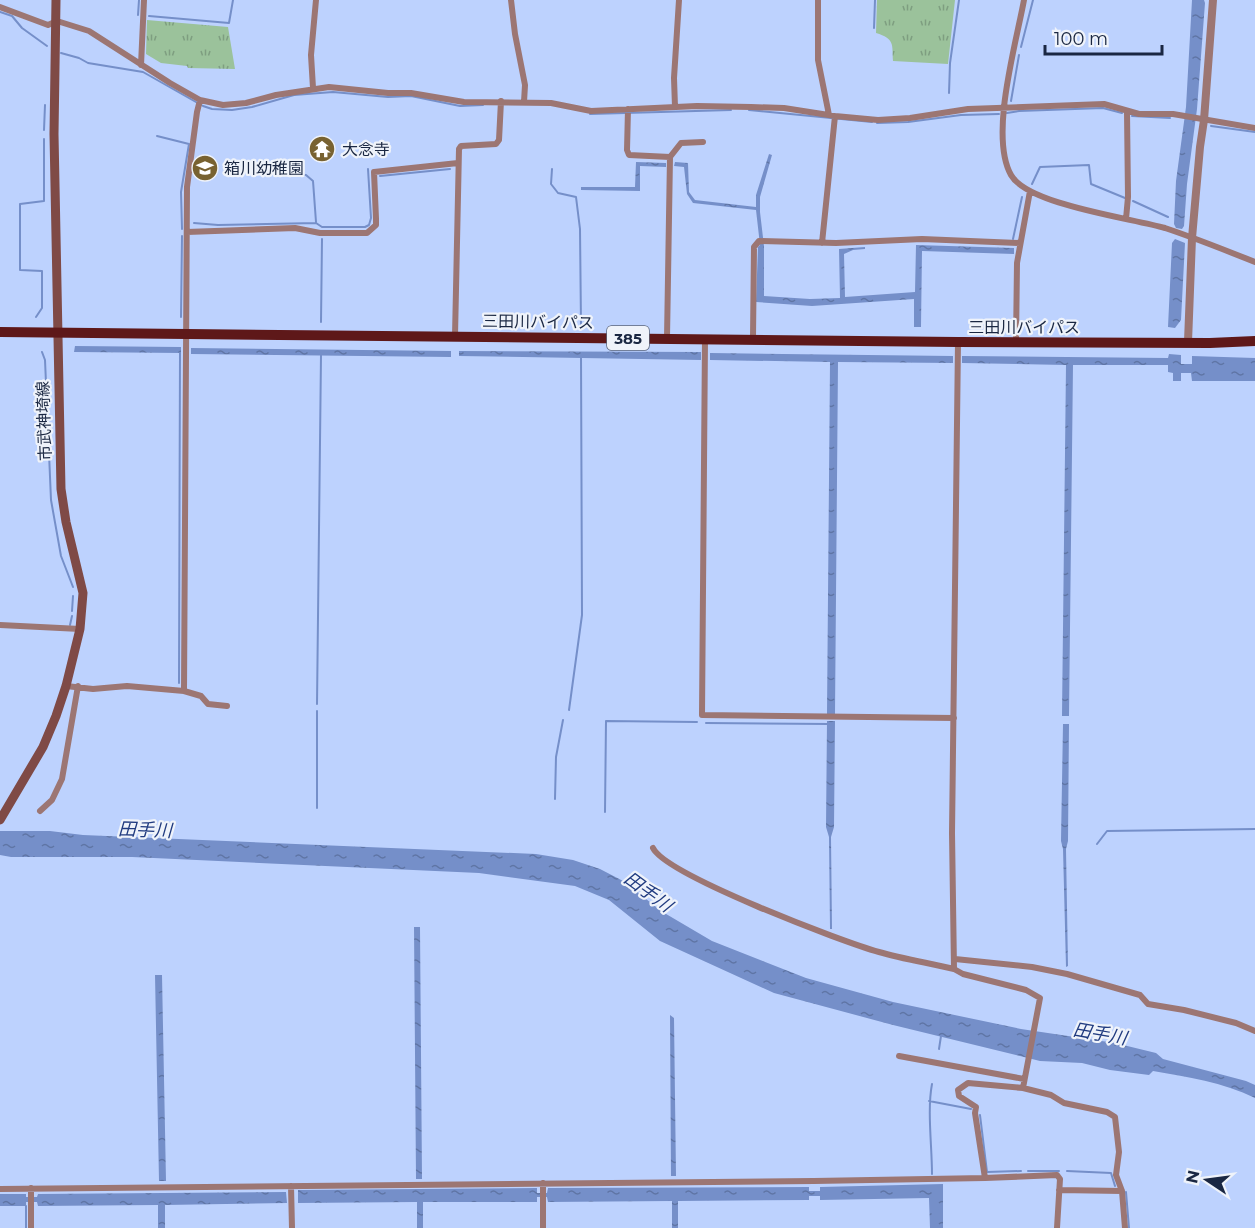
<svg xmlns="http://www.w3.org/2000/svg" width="1255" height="1228" font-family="Montserrat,'Noto Sans JP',sans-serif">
	<defs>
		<pattern id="grass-tufts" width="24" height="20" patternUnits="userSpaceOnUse" patternTransform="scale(1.5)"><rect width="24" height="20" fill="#9bc29b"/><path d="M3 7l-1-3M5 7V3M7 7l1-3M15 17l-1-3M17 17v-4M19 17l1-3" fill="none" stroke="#7e9e80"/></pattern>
		<pattern id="water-ripples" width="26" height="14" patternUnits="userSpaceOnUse" patternTransform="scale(1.5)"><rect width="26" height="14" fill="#758fc9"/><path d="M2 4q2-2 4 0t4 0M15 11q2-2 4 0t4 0" fill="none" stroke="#5f75a5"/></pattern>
	</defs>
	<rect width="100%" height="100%" fill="#bdd2fe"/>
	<path fill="url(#grass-tufts)" d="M877 0H955L948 64 893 61C892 44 895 39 876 33Z
		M147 20 228 27 235 69 188 68 187 66 161 63 146 54Z"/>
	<path fill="url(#water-ripples)" d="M1192 0H1204L1205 3 1197 109 1187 184 1184 226 1182 229 1176 228 1174 224 1176 181 1186 107Z
		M769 154 772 155 760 197V212L764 246V296L810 299 840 298 839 249 865 247V249L853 250 844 254 845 297 915 292 916 245 1014 248V254L922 251 921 327H914V299L812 306 756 302 758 247 760 245 756 210 693 203 687 194 684 167 674 166 675 162 688 163 689 192 695 200 756 207V195Z
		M636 162 666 163V167L640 166V191L581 190V187H635Z
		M1175 239 1185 243 1181 320 1175 328 1168 327 1172 243Z
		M75 346 181 347V353L74 352Z
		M191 348 451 351V357L191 354Z
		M459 351 701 352V360L459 356Z
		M710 353 953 356V363L838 362 835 714H827L830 362 710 360Z
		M1169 354 1181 355V364H1192V356L1255 358V381H1192L1191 373H1181V381H1173V373L1168 372V365H1073L1069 716H1062L1066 365 962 363V356L1168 358Z
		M827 721H835L834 827 831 837 832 929H830L829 837 826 827Z
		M1063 724H1069L1068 841 1066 849 1068 966 1066 967 1063 849 1061 841Z
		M0 831H50L83 835 536 854 573 860 600 869 625 882 661 911 712 941 806 978 893 1002 1021 1029 1115 1043 1156 1053 1163 1059 1246 1081 1255 1085V1098C1223 1082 1187 1077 1153 1071L1149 1075 1110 1070 1082 1063 1040 1061 893 1025 774 993 660 941 609 900 575 886 479 873 132 857H11L0 855Z
		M414 927H420L422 1179H416Z
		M155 975H162L166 1181H159Z
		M670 1015 674 1018 676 1176H671Z
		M943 1184V1228H930L929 1198 820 1200V1196H809V1200L678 1201V1228H672V1201L548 1202 547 1197H537V1202H423V1228H417V1202L298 1203V1190L537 1188V1193H547L548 1188 809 1187V1191H820V1187Z
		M286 1192 287 1203 165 1205V1228H158V1205L38 1206 37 1202H26V1206H0V1194H26V1197H37L38 1194Z"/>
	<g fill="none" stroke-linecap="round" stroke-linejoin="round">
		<path stroke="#758fc9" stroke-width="2" d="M0 12 12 16 22 28 47 46
			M138 15 139 0
			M149 16 229 23 233 0
			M874 28 875 0
			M1021 47 1033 0
			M61 53 79 58 88 63 143 72 203 106 212 109 232 110 252 107 294 95 333 92 388 97 411 96 460 106 483 105
			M949 93 950 63 959 0
			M1011 101 1019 55
			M749 110 872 122
			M1007 113 1019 111 1103 108 1122 113
			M590 114 731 110
			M1132 116 1170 118
			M877 123 908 122 961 115 999 114
			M1211 126 1255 132
			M44 130 45 105
			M157 136 189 144 181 192 182 229
			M552 169 551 184 558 193 576 197 580 229 581 325
			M272 172 306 175 313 181 316 222
			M380 176 450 169
			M1032 184 1040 167 1089 165 1091 184 1125 198
			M1133 201 1168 217
			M194 223 218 225 316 223 322 227H365L369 225 371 218 368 169
			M1013 239 1022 197
			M36 317 42 308V271L20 270V204L44 201V139
			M181 317 182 236
			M321 322 322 239
			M42 352 45 360 51 500 61 556 73 587
			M72 611 73 596
			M70 625 72 616
			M179 683 180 353
			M317 704 321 355
			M569 710 582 615 581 356
			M706 723 829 724
			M555 799 556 757 563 720
			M317 808V711
			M605 812 606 721 697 722
			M1097 844 1107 831 1255 829
			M939 1049 941 1036
			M932 1084C927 1110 932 1146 932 1174
			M929 1101 971 1109
			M980 1115 987 1172 1021 1171
			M1028 1171H1059
			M1067 1171 1111 1173 1115 1186
			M1126 1192 1129 1228
			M26 1206V1228"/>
		<path stroke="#9c7673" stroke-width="6" d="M511 0 515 34 525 85 524 102
			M818 0V60L829 115
			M1024 0C1016 44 989 136 1011 175 1028 205 1131 218 1165 228 1195 238 1225 250 1255 262
			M0 7 48 25 57 21 89 31 170 83 200 100 223 105 246 103 276 95 329 87 388 93H411L464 102 551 103 591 111 697 106 751 107 784 108 835 116 878 120 910 118 968 109 1104 104 1139 114H1173L1255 128
			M141 65 144 0
			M313 88 311 55 316 0
			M675 107 674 78 679 0
			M628 109 627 150 629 155 670 157
			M1126 219 1128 197 1127 112
			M187 232 295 228 320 233H367L376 225V219L374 172 458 163
			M822 243 835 116
			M455 336 459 149 461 146 496 144 499 140 501 101
			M667 338 670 157 681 143 703 142
			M753 338 754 247 759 241 836 243 922 239 1020 243
			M705 339 702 715 954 718
			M958 342 952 833 954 969 963 974 1026 990 1040 998 1023 1088
			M1016 342 1017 263 1030 191
			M0 625 80 629
			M66 686 93 689 127 686 184 691 201 696 208 704 227 706
			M184 691 187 187 197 112 200 100
			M40 811 52 800 62 779 78 686
			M653 848C666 875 843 942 879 952 903 959 929 963 954 969
			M955 959 1032 967 1067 974 1140 995 1148 1004 1184 1010 1236 1023 1255 1031
			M899 1056 1024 1079
			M985 1178 975 1113 976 1107 959 1096 958 1090 968 1083 1023 1088 1051 1095 1064 1103 1107 1112 1115 1117 1119 1152 1116 1175 1122 1191 1125 1228
			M543 1183V1228
			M291 1186 292 1228
			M31 1188V1228
			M0 1189 814 1181 985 1178 1057 1175 1060 1179 1057 1228
			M1059 1190 1122 1191"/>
		<path stroke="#9c7673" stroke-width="8" d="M1188 342 1192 238 1200 147 1204 120 1213 0"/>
		<path stroke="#7f4a46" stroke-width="9" d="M0 820 43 747 56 716 66 686 80 629 83 593 66 522 61 489 54 134 56 0"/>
		<path stroke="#5e1819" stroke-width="10" d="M0 332 958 342 1210 343 1255 341"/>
	</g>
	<defs>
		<symbol id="temple-disc" viewBox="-11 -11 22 22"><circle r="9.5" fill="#786231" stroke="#eff3fa"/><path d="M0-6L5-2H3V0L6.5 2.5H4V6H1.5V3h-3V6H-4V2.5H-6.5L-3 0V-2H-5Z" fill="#fff"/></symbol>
		<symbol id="school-disc" viewBox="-11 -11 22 22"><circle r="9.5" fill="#786231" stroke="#eff3fa"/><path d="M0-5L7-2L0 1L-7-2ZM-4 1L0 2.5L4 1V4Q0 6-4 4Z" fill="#fff"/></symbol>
	</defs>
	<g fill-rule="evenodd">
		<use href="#temple-disc" x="307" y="134" width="30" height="30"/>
		<use href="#school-disc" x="190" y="153" width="30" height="30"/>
	</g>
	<g text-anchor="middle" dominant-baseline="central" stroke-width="4.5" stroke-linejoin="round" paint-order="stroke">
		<rect fill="#eff3fa" stroke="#5a6479" stroke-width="1.5" x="607" y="326" width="42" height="24" rx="4.5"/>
		<g font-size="15" font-weight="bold" fill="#1a2742">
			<text x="628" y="338">385</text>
		</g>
		<g font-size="16" fill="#1a2742" stroke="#eff3fa" text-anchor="start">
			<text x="342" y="149">大念寺</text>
			<text x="224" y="168">箱川幼稚園</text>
		</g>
		<g font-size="16" fill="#1a2742" stroke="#eff3fa">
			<text transform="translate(538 322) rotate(1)">三田川バイパス</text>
			<text x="1024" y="327">三田川バイパス</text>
			<text transform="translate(44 421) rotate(-92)">市武神埼線</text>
		</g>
		<g font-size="18" font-style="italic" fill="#203b80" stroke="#eff3fa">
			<text transform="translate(145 830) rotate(2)">田手川</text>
			<text transform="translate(648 892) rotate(36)">田手川</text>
			<text transform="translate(1100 1034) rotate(10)">田手川</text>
		</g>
	</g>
	<g transform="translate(1207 1180) rotate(283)" stroke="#eff3fa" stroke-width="4.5" paint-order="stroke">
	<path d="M0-4.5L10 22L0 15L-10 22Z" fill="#1a2742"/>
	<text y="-9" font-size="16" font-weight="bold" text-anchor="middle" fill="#1a2742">N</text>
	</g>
	<path d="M1045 45v9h117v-9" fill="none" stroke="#1a2742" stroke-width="3"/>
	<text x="1054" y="45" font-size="18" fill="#1a2742" stroke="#eff3fa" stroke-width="4.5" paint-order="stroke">100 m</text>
</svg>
